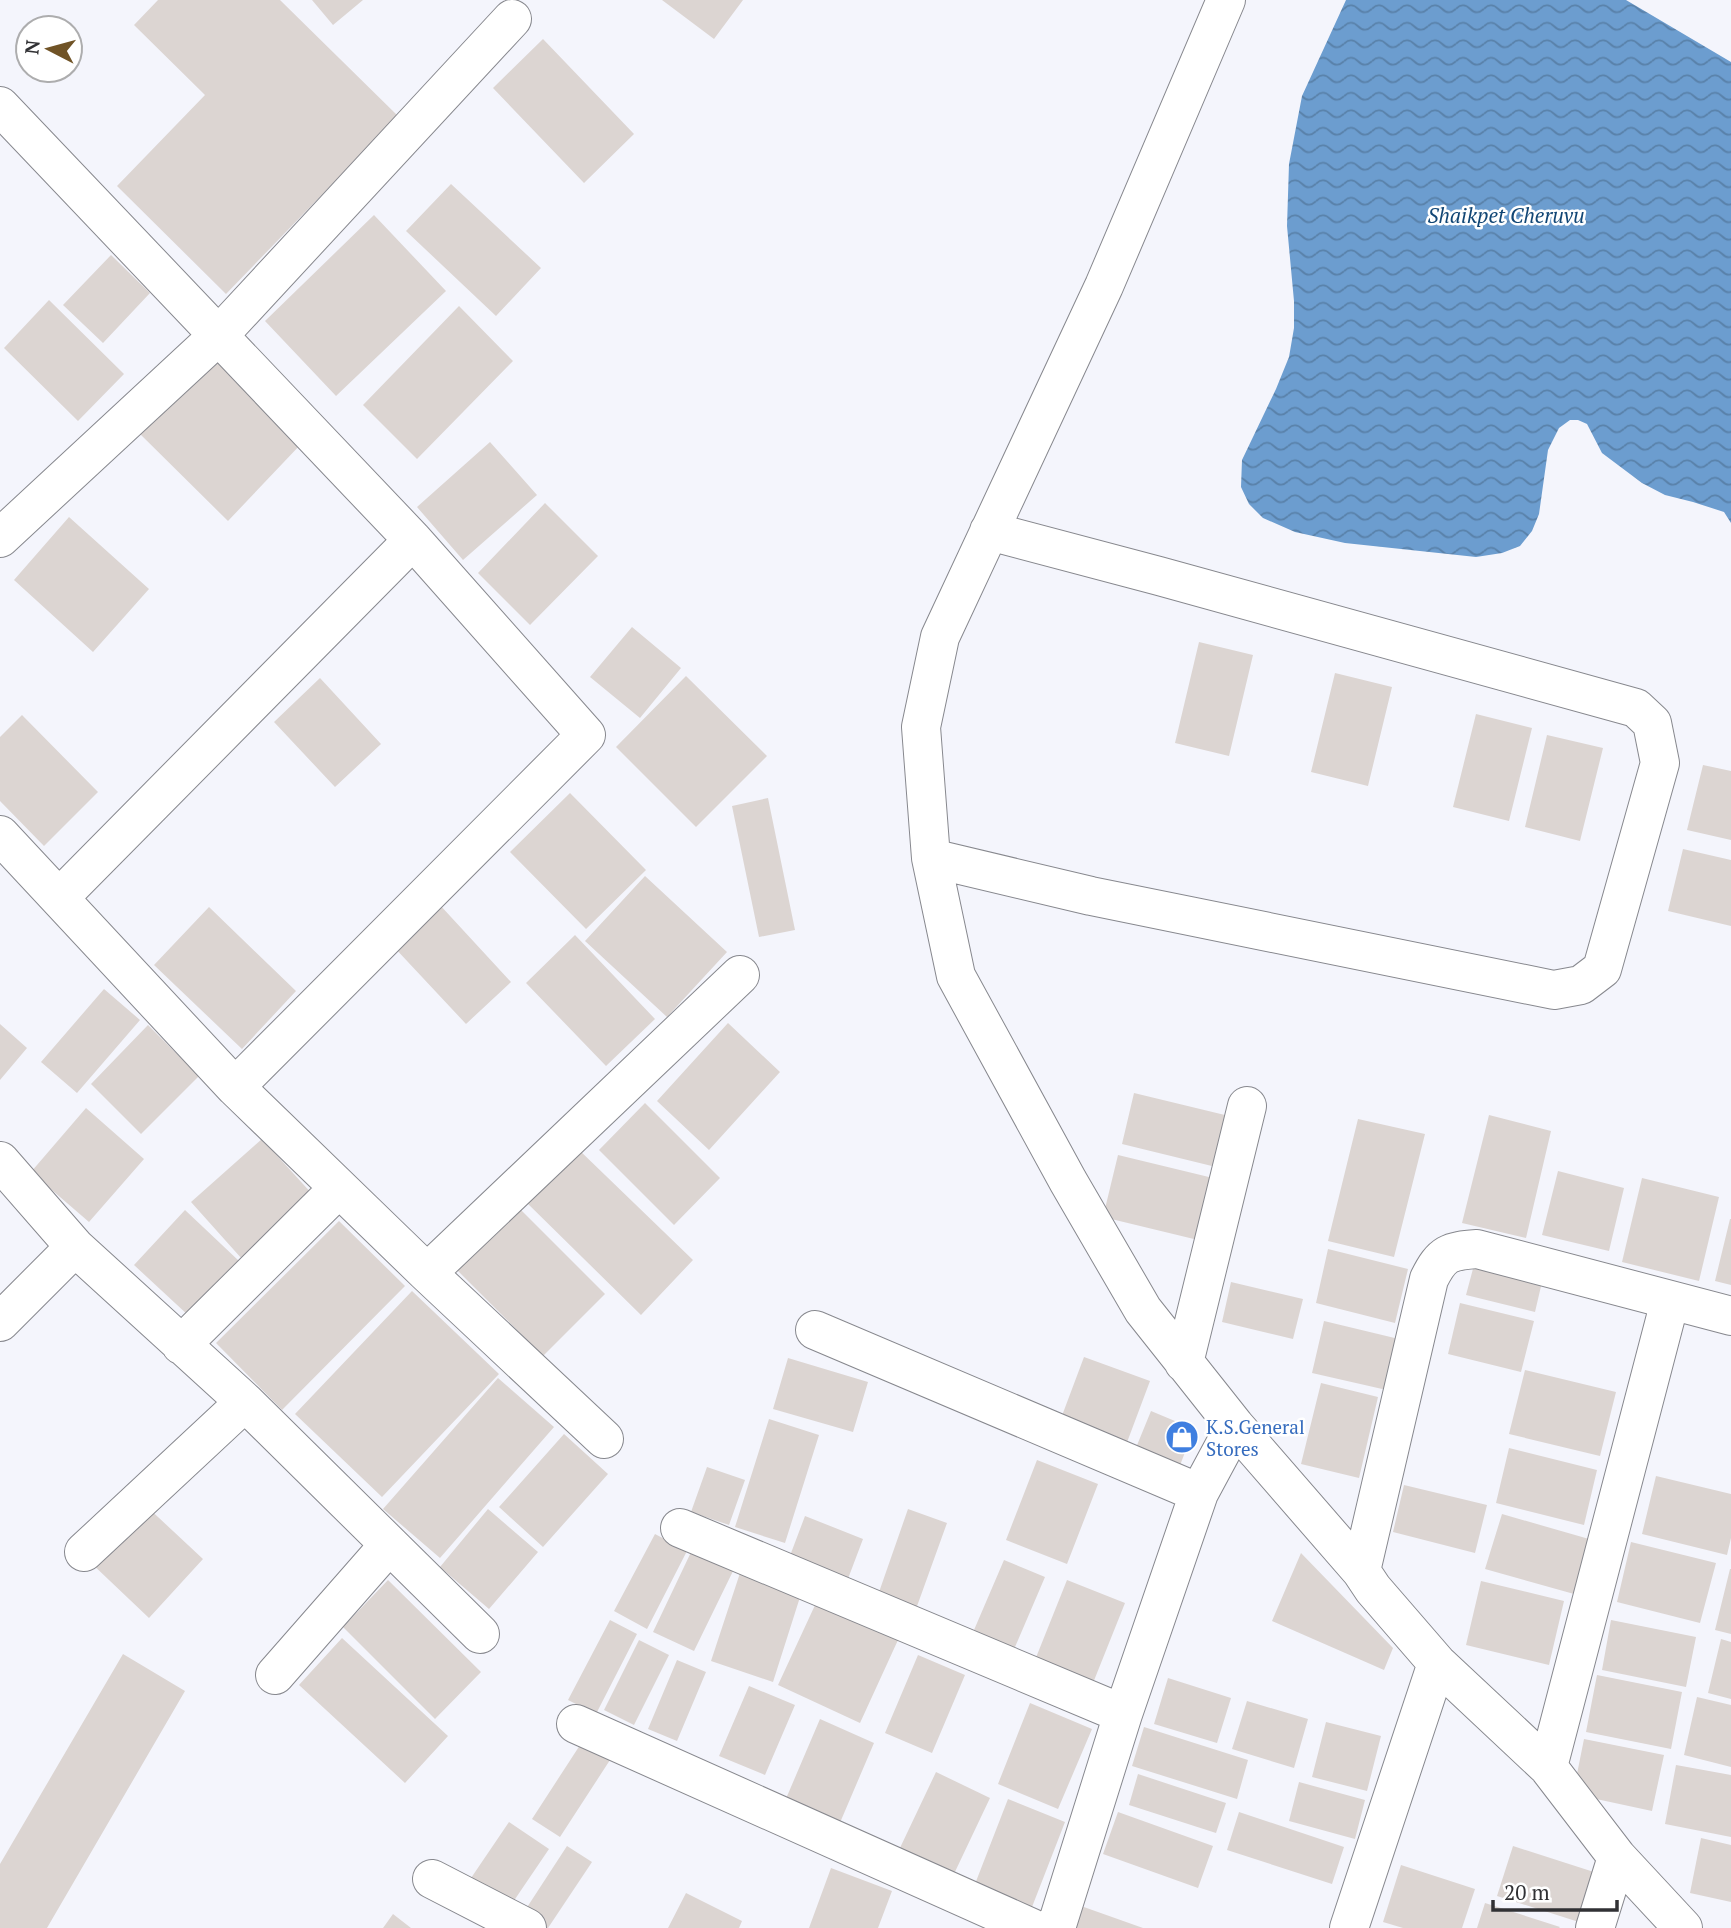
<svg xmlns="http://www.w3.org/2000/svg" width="1731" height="1928" font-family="'PT Serif',serif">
	<defs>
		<pattern id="water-waves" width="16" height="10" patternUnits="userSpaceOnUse" patternTransform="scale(1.75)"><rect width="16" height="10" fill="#6c9dcf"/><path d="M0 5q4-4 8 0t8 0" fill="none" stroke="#5981a9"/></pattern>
	</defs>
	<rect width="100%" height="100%" fill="#f4f5fc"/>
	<path fill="url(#water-waves)" d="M1346 0H1626L1731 62V523L1724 512 1693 502 1665 495 1642 483 1602 453 1587 424 1578 420H1570L1559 428 1548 450 1539 514 1532 531 1520 546 1502 553 1476 557 1345 543 1295 532 1263 518 1249 504 1241 487 1242 460 1276 389 1289 357 1294 328V301L1287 226 1289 164 1302 96Z"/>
	<path fill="#dcd5d2" d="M158 0H280L398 116 226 294 117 186 205 95 134 25Z
		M312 0H363L333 25Z
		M662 0H743L714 39Z
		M543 39 634 134 584 183 493 88Z
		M451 184 541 268 496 316 406 231Z
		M374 215 446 291 336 396 265 321Z
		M111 255 150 293 103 343 63 305Z
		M49 300 124 374 78 421 4 348Z
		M459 306 513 361 417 459 363 405Z
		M213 356 302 443 228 521 138 432Z
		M490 442 537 495 463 560 417 507Z
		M545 503 598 556 530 625 478 573Z
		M69 517 149 589 93 652 14 580Z
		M632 627 681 668 640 718 590 677Z
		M1199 642 1253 655 1229 756 1175 743Z
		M1335 673 1392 687 1368 786 1311 772Z
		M686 676 767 756 696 827 616 747Z
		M320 678 381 744 335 787 274 722Z
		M1476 714 1532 728 1509 821 1453 807Z
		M22 715 98 792 44 846 0 801V737Z
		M1547 735 1603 748 1580 841 1525 827Z
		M1703 765 1731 771V840L1687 830Z
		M570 793 646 870 586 929 510 852Z
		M768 798 795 930 759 937 732 806Z
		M1683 849 1731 860V926L1668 911Z
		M645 876 727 952 667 1017 585 941Z
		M439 904 511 982 466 1024 393 946Z
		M209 907 296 991 242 1049 154 965Z
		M575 935 655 1019 606 1066 526 983Z
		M104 989 140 1020 77 1093 41 1062Z
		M728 1023 780 1072 709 1150 657 1101Z
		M0 1024 27 1048 0 1080Z
		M148 1025 199 1076 141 1134 91 1084Z
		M1134 1093 1229 1116 1216 1167 1122 1144Z
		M645 1103 720 1178 674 1225 599 1150Z
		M86 1108 144 1159 89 1222 31 1172Z
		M1489 1115 1551 1131 1526 1238 1462 1223Z
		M1358 1119 1425 1134 1394 1257 1328 1241Z
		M262 1139 313 1195 242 1259 191 1202Z
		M576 1147 693 1260 641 1315 524 1200Z
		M1118 1155 1213 1178 1198 1240 1103 1217Z
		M1558 1171 1624 1188 1609 1251 1542 1235Z
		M1642 1178 1719 1197 1699 1281 1622 1262Z
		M518 1207 605 1294 543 1356 456 1269Z
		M185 1210 239 1261 189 1316 134 1265Z
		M1730 1219H1731V1285L1715 1281Z
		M339 1221 405 1286 282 1410 216 1343Z
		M1328 1249 1408 1269 1395 1323 1316 1303Z
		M1474 1265 1542 1282 1535 1312 1466 1295Z
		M1231 1282 1303 1299 1293 1339 1222 1322Z
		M412 1291 499 1374 382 1497 295 1414Z
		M1460 1303 1534 1321 1521 1372 1448 1354Z
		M1324 1321 1403 1340 1391 1391 1312 1373Z
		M1084 1357 1150 1381 1126 1445 1060 1421Z
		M788 1358 868 1382 853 1432 773 1409Z
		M1525 1370 1616 1392 1600 1456 1509 1434Z
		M498 1378 554 1427 440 1558 383 1509Z
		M1321 1383 1378 1397 1359 1478 1301 1464Z
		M1151 1411 1194 1429 1177 1473 1133 1455Z
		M769 1419 819 1435 785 1543 735 1527Z
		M564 1434 608 1474 543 1547 499 1507Z
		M1509 1448 1597 1470 1584 1525 1496 1503Z
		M1037 1460 1098 1484 1067 1564 1006 1540Z
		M707 1467 745 1480 729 1525 691 1512Z
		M1656 1476 1731 1494V1538L1727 1555 1642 1534Z
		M1404 1485 1487 1505 1475 1553 1393 1532Z
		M143 1503 203 1559 149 1618 89 1561Z
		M488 1509 538 1552 489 1609 440 1567Z
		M908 1509 947 1523 916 1609 878 1595Z
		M1502 1514 1589 1539 1574 1594 1485 1569Z
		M805 1516 863 1539 846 1584 788 1561Z
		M655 1534 687 1551 647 1629 614 1611Z
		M1631 1542 1716 1563 1700 1623 1617 1602Z
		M693 1548 735 1567 694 1651 653 1632Z
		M1301 1553 1393 1648 1384 1670 1272 1621Z
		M1004 1560 1045 1577 1012 1654 971 1637Z
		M1730 1569H1731V1634L1715 1630Z
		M740 1573 801 1594 773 1682 711 1661Z
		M388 1580 481 1672 435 1719 343 1627Z
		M1067 1580 1125 1603 1093 1683 1035 1660Z
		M1481 1581 1564 1601 1549 1665 1466 1645Z
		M816 1603 898 1640 860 1723 778 1685Z
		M610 1620 637 1634 596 1714 568 1700Z
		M1611 1620 1696 1637 1686 1687 1602 1670Z
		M342 1638 448 1736 405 1783 299 1685Z
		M1721 1639 1731 1642V1699L1708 1693Z
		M639 1640 669 1655 634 1725 604 1710Z
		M123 1654 185 1691 47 1928H0V1864Z
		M918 1655 965 1675 932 1753 885 1733Z
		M677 1660 706 1672 677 1741 648 1729Z
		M1597 1675 1682 1692 1671 1749 1586 1732Z
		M1168 1678 1231 1698 1217 1743 1154 1724Z
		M749 1686 795 1705 765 1775 719 1756Z
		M1697 1697 1731 1705V1767L1684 1755Z
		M1247 1701 1308 1719 1294 1768 1232 1749Z
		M1030 1703 1092 1729 1058 1809 998 1784Z
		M820 1719 874 1743 839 1825 785 1801Z
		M1326 1722 1381 1736 1367 1791 1312 1777Z
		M1144 1727 1248 1760 1237 1799 1132 1766Z
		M1584 1739 1664 1755 1652 1811 1573 1794Z
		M582 1742 610 1760 560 1837 532 1819Z
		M1676 1765 1731 1775V1837L1665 1824Z
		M936 1772 990 1798 953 1876 899 1850Z
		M1138 1774 1226 1803 1216 1833 1129 1805Z
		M1299 1782 1365 1800 1355 1839 1289 1821Z
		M1008 1799 1065 1822 1032 1907 975 1884Z
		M1118 1812 1213 1846 1198 1888 1103 1854Z
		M1239 1812 1344 1847 1332 1884 1227 1850Z
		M509 1822 549 1849 509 1908 469 1881Z
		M1701 1838 1731 1845V1902L1690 1893Z
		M567 1846 592 1862 548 1928H542L522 1915Z
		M1513 1846 1597 1873 1582 1923 1497 1896Z
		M1401 1865 1475 1889 1462 1928H1403L1383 1922Z
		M831 1868 892 1891 878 1928H809Z
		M686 1893 742 1921 739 1928H668Z
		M1485 1903 1560 1927 1559 1928H1477Z
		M1081 1906 1143 1928H1074Z
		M393 1914 411 1928H383Z"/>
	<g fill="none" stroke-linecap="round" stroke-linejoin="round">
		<defs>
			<path id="minor" d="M1226 0 1104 286 940 637 921 727 931 858 956 976 1068 1181 1143 1310 1235 1426 1361 1571 1373 1589 1437 1663 1548 1767 1617 1857 1683 1928
				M0 106 413 540 586 735 235 1087
				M0 538 219 335 512 19
				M0 835 235 1087 427 1273 604 1439
				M931 858 1091 896 1554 990 1581 985 1602 969 1660 763 1652 723 1636 708 1159 576 989 531
				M59 898 413 540
				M0 1161 75 1247 245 1402 480 1634
				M427 1273 740 975
				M0 1322 75 1247
				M815 1330 1199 1493
				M181 1345 338 1189
				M1184 1363 1247 1106
				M680 1528 1123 1714
				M84 1552 245 1402
				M1361 1571 1429 1279C1442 1253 1449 1251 1477 1249L1731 1316
				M275 1675 389 1545
				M576 1724 1032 1928
				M1548 1767 1670 1301
				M432 1879 527 1928
				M1056 1928 1123 1714 1199 1493 1235 1426
				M1349 1928 1437 1663
				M1595 1928 1617 1857"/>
		</defs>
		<use href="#minor" stroke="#87888e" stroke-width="40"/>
		<use href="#minor" stroke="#fff" stroke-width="38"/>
	</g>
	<defs>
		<symbol id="shop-disc" viewBox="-11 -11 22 22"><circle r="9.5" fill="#3f7fe0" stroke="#fff"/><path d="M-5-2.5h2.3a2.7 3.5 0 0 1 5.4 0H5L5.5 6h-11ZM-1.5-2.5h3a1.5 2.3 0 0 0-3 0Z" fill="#fff"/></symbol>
	</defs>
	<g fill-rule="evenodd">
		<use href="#shop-disc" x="1163" y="1418" width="38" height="38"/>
	</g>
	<g text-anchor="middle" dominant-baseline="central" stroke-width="5" stroke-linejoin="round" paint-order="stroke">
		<g font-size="19" fill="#366cbe" stroke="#fff" text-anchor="start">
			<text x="1206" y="1426">K.S.General<tspan x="1206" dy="22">Stores</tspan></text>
		</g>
		<g font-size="21" font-style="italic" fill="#114675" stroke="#fff">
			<text x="1506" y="215">Shaikpet Cheruvu</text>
		</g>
	</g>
	<g transform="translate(49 49) rotate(276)"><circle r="33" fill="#ffffff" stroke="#adadae" stroke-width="2"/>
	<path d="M0-5L12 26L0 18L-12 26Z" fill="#705326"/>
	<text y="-10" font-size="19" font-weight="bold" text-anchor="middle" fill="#313134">N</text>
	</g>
	<path d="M1493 1900v10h124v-10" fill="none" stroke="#313134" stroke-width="3.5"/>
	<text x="1504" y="1900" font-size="21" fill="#313134" stroke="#ffffff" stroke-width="5" paint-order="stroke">20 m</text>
</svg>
